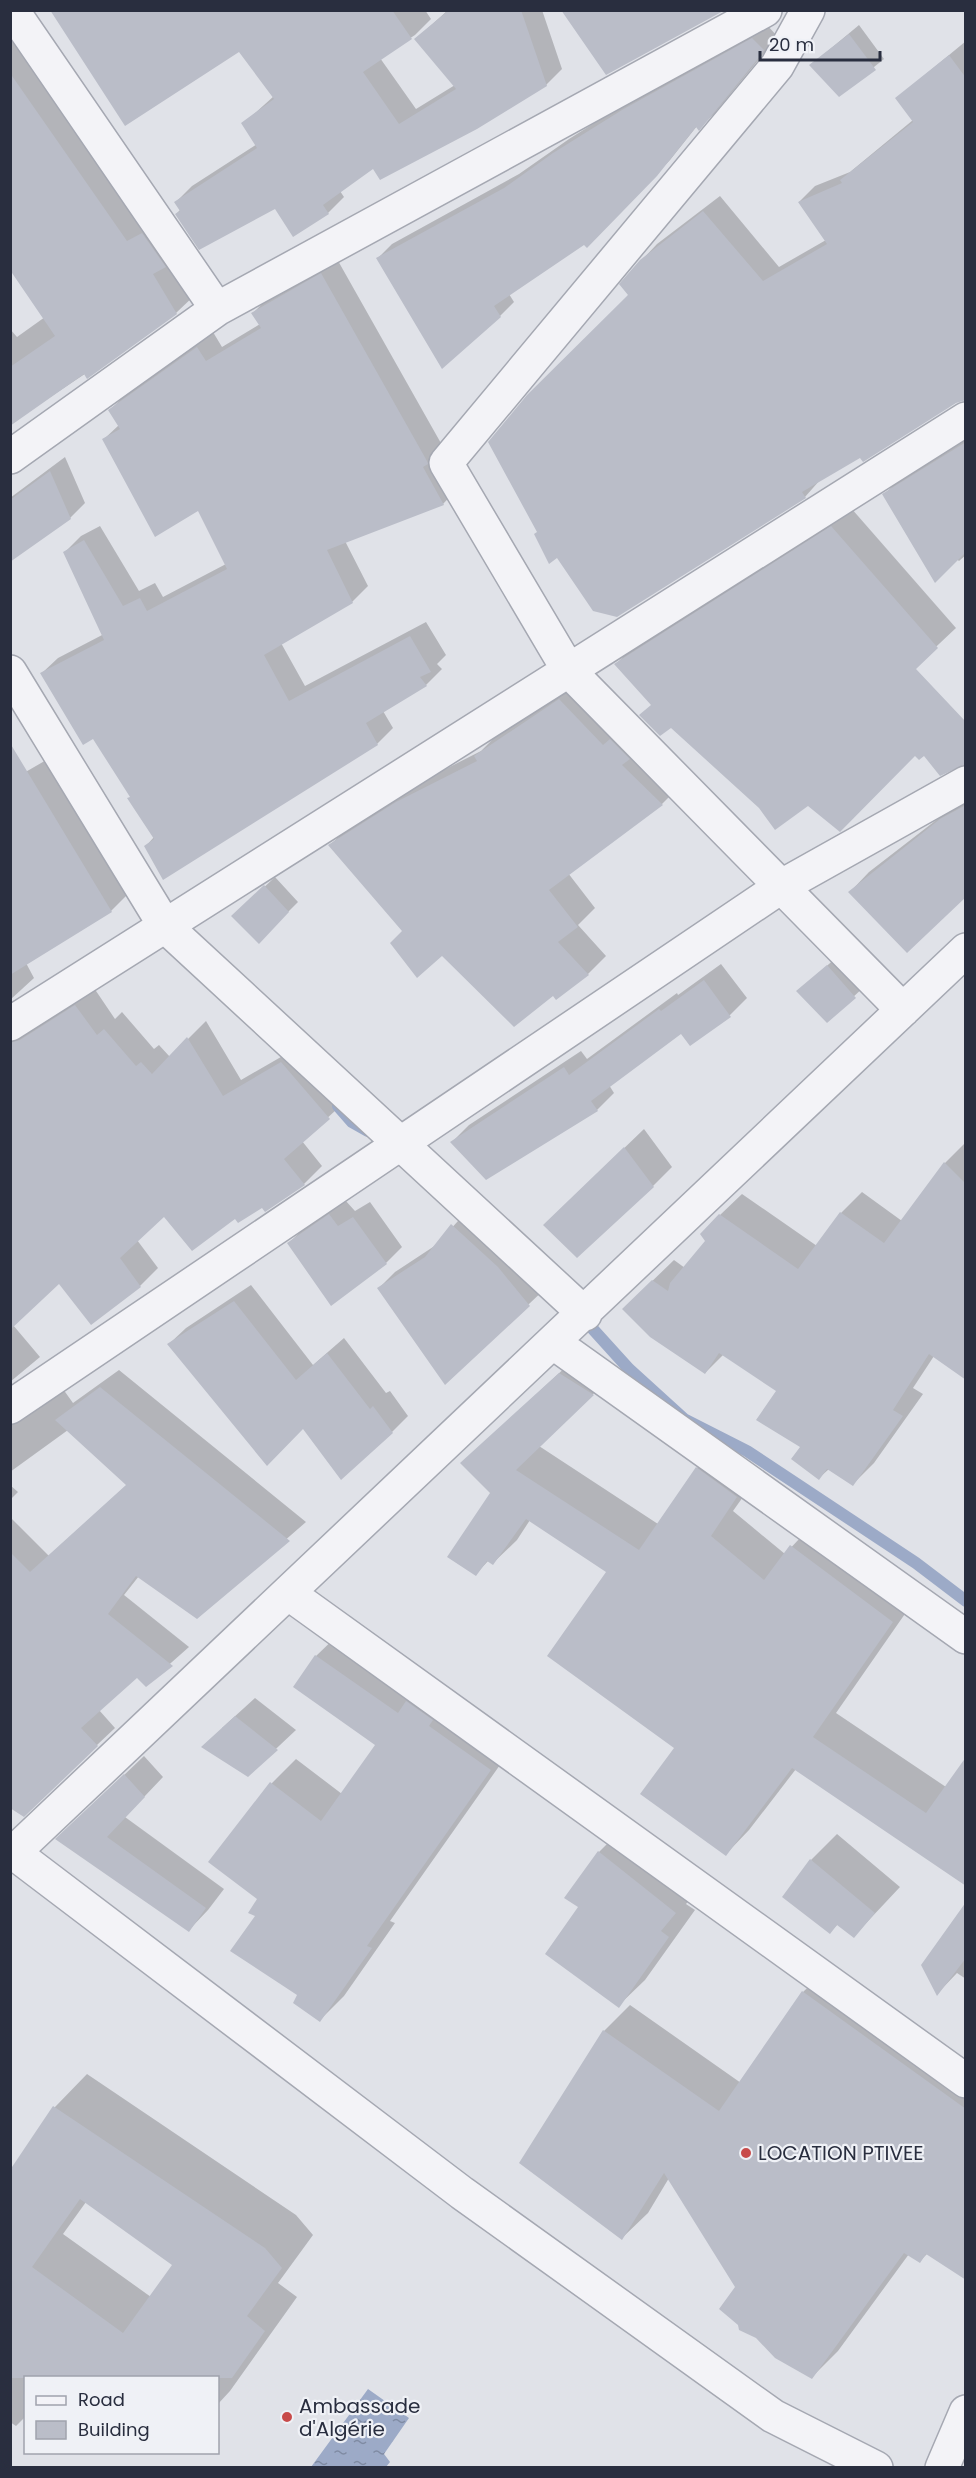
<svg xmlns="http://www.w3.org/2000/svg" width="976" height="2478" font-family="Poppins,sans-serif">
	<defs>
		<pattern id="water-ripples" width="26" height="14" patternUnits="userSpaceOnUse" patternTransform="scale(1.5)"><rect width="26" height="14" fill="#9caac7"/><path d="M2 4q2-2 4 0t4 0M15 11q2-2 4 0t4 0" fill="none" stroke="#7f8ba3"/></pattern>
	</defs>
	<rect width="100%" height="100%" fill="#e0e2e8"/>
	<path fill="url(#water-ripples)" d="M368 2389 409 2418 384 2454 390 2462 386 2467H311Z"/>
	<path fill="#0003" fill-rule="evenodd" d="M52 10H425L431 19 415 35 380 58 416 109 455 85 416 39 448 10H542L562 69 546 85 373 166 340 191 344 197 328 213 276 207 176 214 181 209 176 202 192 186 257 144 243 124 274 96 239 50 125 124Z
		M767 25 777 36 775 40 713 115 699 128 697 126 670 160 587 246 585 243 509 294 514 302 500 316 378 258 392 244 519 174 569 139 637 96Z
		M859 25 884 59 839 95 811 65Z
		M10 27 196 294 176 313 10 424V329L17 337 45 317 10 268Z
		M966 41V399L955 402 820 480 805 497 617 616 538 532 641 261 657 244 720 196 779 267 826 240 799 202 815 186 850 172 913 120 897 98Z
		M337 259 442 445 458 488 443 504 345 541 368 586 352 602 281 643 305 686 426 622 446 655 437 664 442 669 426 685 383 711 393 728 377 744 146 846 154 837 132 796 93 737 42 673 58 658 104 634 65 552 81 536 100 526 139 591 155 583 163 597 226 564 199 509 104 439 119 425 110 410 125 395 213 332 222 347 260 324 253 313 268 298Z
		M966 437V555L959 561 884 495 899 479Z
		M65 457 85 503 70 518 10 560V498Z
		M851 508 956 628 804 771 760 807 671 726 616 664 635 645Z
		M578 682 680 786 662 804 568 873 595 908 578 925 606 956 588 974 553 994 442 953 404 931 330 845 349 827 416 784 481 751 494 738Z
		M48 759 129 893 111 911 26 963 34 978 10 1000V781Z
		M966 797V895L850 892 869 872Z
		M275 877 298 902 259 941 243 907Z
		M837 957 864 987 827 1021 798 991Z
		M721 964 747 998 730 1015 681 1032 609 1085 614 1093 597 1110 452 1142 469 1125 581 1051 587 1059 677 993 678 995Z
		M94 988 115 1019 122 1012 154 1049 159 1045 170 1057 206 1021 241 1080 300 1046 347 1100 302 1141 322 1166 304 1184 235 1217 164 1215 137 1240 158 1268 140 1286 91 1323 59 1281 13 1325 40 1357 10 1382V1012Z
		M644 1129 672 1167 653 1186 564 1206Z
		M966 1142V1378L934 1356 913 1388 923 1394 874 1463 853 1484 829 1469 819 1478 778 1390 724 1354 705 1373 645 1288 674 1260 685 1268 707 1241 720 1215 742 1194 817 1246 841 1213 862 1192 902 1221 945 1163Z
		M345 1200 355 1211 370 1202 402 1247 386 1263 289 1243 305 1227Z
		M469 1209 546 1288 445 1383 379 1288 395 1272 436 1245Z
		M251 1285 313 1365 344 1338 386 1393 390 1391 408 1416 392 1432 169 1344 186 1328Z
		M584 1350 617 1371 539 1446 658 1524 697 1468 721 1445 760 1473 733 1511 785 1554 814 1523 916 1598 836 1713 946 1787 966 1884 796 1769 749 1830 726 1854 676 1747 608 1571 530 1520 517 1540 493 1563 489 1560 476 1574 492 1493 462 1463Z
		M119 1370 306 1522 197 1617 139 1576 124 1595 189 1647 146 1685 137 1676 99 1710 115 1728 97 1745 10 1809V1517L49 1556 128 1484 68 1430 10 1472V1395L63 1389 73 1403Z
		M10 1485 18 1492 10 1500Z
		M341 1632 514 1745 390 1921 395 1923 344 1996 320 2020 299 1995 257 1916 272 1783 296 1759 342 1794 377 1744 295 1686 316 1656Z
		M255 1698 296 1730 248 1775 222 1728Z
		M144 1756 163 1777 125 1817 224 1889 208 1910 189 1930 77 1820Z
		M625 1826 701 1885 686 1904 695 1910 645 1980 618 2006 581 1907 599 1852Z
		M837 1834 900 1887 854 1936 838 1924 830 1932 811 1860Z
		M966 1912V1979L957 1973 937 1994Z
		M829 1967 966 2066V2278L928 2253 920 2261 909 2254 838 2351 812 2377 737 2287 669 2178 648 2213 622 2238 521 2162 604 2031 630 2005 741 2083 803 1992Z
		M87 2074 296 2215 313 2235 278 2283 297 2297 230 2391 218 2404V2378H26V2416L16 2426 10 2422V2173L55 2107ZM86 2202 174 2265 151 2297 63 2234Z"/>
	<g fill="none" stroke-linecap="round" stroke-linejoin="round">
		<path stroke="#9caac7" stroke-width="12" d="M338 1106 352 1122 368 1131
			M581 1316 629 1369 684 1419 747 1451 916 1563 966 1601"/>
	</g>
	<path fill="#babdc8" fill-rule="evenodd" d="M50 10H392L412 39 363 72 399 124 456 89 414 39 449 10H521L547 86 477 129 380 180 373 169 323 205 329 214 293 237 275 209 199 250 175 214 180 211 174 202 257 148 241 123 274 99 239 52 125 126Z
		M561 10H725L606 75Z
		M849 34 876 70 839 97 809 65Z
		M752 38 764 50 761 55 699 131 696 127 657 176 587 248 584 245 494 306 501 317 442 369 376 258 504 188 553 153 622 110Z
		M949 55 966 78V400L956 403 863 462 860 458 802 492 806 498 617 617 593 611 557 558 549 564 534 534 537 532 488 442 527 395 628 295 619 284 640 260 703 211 763 281 827 244 798 202 842 183 840 180 913 122 895 98Z
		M10 73 127 241 142 233 166 267 153 274 177 314 87 379 84 374 10 426V367L55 336 10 270Z
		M321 273 427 461 428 464 423 467 444 505 327 550 353 603 264 655 289 701 410 636 431 672 420 677 427 686 366 723 378 745 163 880 144 846 154 839 127 798 130 797 93 739 83 745 40 673 104 640 63 552 84 540 123 606 140 598 147 611 227 569 198 511 155 537 102 439 120 429 108 410 197 347 206 361 261 328 251 313Z
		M966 442V552L935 583 882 494Z
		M50 471 71 519 10 562V500Z
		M831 526 938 648 916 669 966 722V764L940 776 924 756 919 760 915 756 840 832 808 806 775 830 759 808 671 728 660 736 639 715 651 705 614 664Z
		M559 699 603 745 610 739 630 759 622 765 663 805 549 890 578 927 558 942 589 975 556 1000 553 996 514 1027 442 956 417 978 390 943 402 931 328 845 396 802 477 761 474 756Z
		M10 743 112 912 10 975Z
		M966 805V897L907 953 848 892 940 819Z
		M264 885 289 912 259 944 231 916Z
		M827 965 856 998 827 1023 796 991Z
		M704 980 731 1017 690 1046 681 1034 591 1101 598 1111 486 1180 450 1142 564 1067 569 1075 659 1009 661 1011Z
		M75 1005 97 1035 104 1029 136 1066 141 1062 152 1074 187 1037 223 1096 281 1062 330 1119 284 1159 305 1185 265 1212 262 1208 238 1223 235 1219 192 1251 164 1217 120 1258 141 1287 91 1325 59 1284 10 1330V1043L20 1040Z
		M624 1147 654 1187 577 1258 543 1225Z
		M944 1162 966 1184V1380L929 1354 893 1410 903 1416 853 1486 827 1469 819 1480 791 1459 800 1447 756 1420 776 1391 719 1353 705 1374 650 1337 622 1309 652 1280 668 1291 670 1283 705 1241 700 1234 719 1214 798 1269 840 1212 884 1243Z
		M329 1214 338 1226 353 1217 387 1264 331 1306 287 1243Z
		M451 1224 498 1267 530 1306 445 1385 377 1288 425 1257Z
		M234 1301 296 1380 327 1353 370 1409 373 1406 393 1433 341 1480 303 1429 267 1466 167 1344Z
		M559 1373 594 1395 516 1470 639 1550 696 1467 737 1497 711 1536 764 1580 790 1545 893 1622 813 1737 926 1813 966 1757V1886L792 1768 726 1856 640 1794 674 1748 547 1656 606 1572 526 1519 493 1565 487 1561 476 1576 447 1557 490 1493 460 1463Z
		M100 1387 290 1541 197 1619 136 1576 108 1614 173 1666 146 1687 137 1678 81 1728 98 1746 24 1817 10 1808V1552L30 1572 126 1485 55 1420Z
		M315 1655 398 1713 406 1701 433 1720 429 1726 491 1770 367 1946 372 1948 320 2022 293 2003 297 1995 230 1951 255 1916 248 1913 257 1899 208 1862 270 1782 321 1821 375 1745 293 1687Z
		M235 1716 278 1750 248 1777 201 1747Z
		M124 1774 145 1797 107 1837 206 1908 189 1932 55 1839Z
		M598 1851 676 1913 661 1931 669 1937 619 2008 545 1954 578 1907 564 1898Z
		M810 1859 875 1913 854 1938 837 1925 830 1934 782 1897Z
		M966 1902V1958L937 1996 921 1965Z
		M802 1991 966 2109V2280L926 2254 920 2263 904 2253 812 2379 775 2358 756 2338 739 2330 738 2325 719 2309 735 2287 664 2173 622 2240 519 2163 603 2030 719 2111Z
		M53 2106 265 2248 282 2268 247 2316 265 2331 232 2378H10V2170ZM80 2199 172 2265 123 2333 32 2267Z"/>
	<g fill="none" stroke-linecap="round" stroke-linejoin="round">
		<defs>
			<path id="street" d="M12 10 217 309
				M808 10 777 66 446 463 569 671 903 1010
				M10 457 217 309 765 10
				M10 672 165 926 585 1314
				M10 1024 966 419
				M554 1343 966 1637
				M10 1407 782 886 966 783
				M288 1593 966 2081
				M14 1853 462 2193 773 2416 876 2468
				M10 1856 966 950
				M942 2468 966 2412"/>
		</defs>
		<use href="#street" stroke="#a5a8b2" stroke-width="36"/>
		<use href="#street" stroke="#f3f3f7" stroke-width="33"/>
	</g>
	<g fill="#c84b4a" stroke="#eff1f6" stroke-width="2">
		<circle cx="746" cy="2153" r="6"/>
		<circle cx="287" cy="2417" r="6"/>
	</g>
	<g text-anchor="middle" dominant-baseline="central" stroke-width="4.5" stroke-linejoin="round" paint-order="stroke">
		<g font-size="20" fill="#292e3f" stroke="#eff1f6" text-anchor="start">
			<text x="758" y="2153">LOCATION PTIVEE</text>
			<text x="299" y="2406">Ambassade<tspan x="299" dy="23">d'Algérie</tspan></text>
		</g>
	</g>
	<rect width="976" height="2478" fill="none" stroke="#292e3f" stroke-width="24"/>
	<rect x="24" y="2376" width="195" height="78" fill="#eff1f6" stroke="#a0a3ad" stroke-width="1.5"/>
	<rect x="36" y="2396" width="30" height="9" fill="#f3f3f7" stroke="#a0a3ad" stroke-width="1.5"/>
	<text x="78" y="2406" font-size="18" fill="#292e3f">Road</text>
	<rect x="36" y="2421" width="30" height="18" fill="#babdc8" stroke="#a0a3ad" stroke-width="1.5"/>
	<text x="78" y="2436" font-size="18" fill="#292e3f">Building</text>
	<path d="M760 51v9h120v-9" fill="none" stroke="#292e3f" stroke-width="3"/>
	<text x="769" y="51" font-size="18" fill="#292e3f" stroke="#eff1f6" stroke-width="4.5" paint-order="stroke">20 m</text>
</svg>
